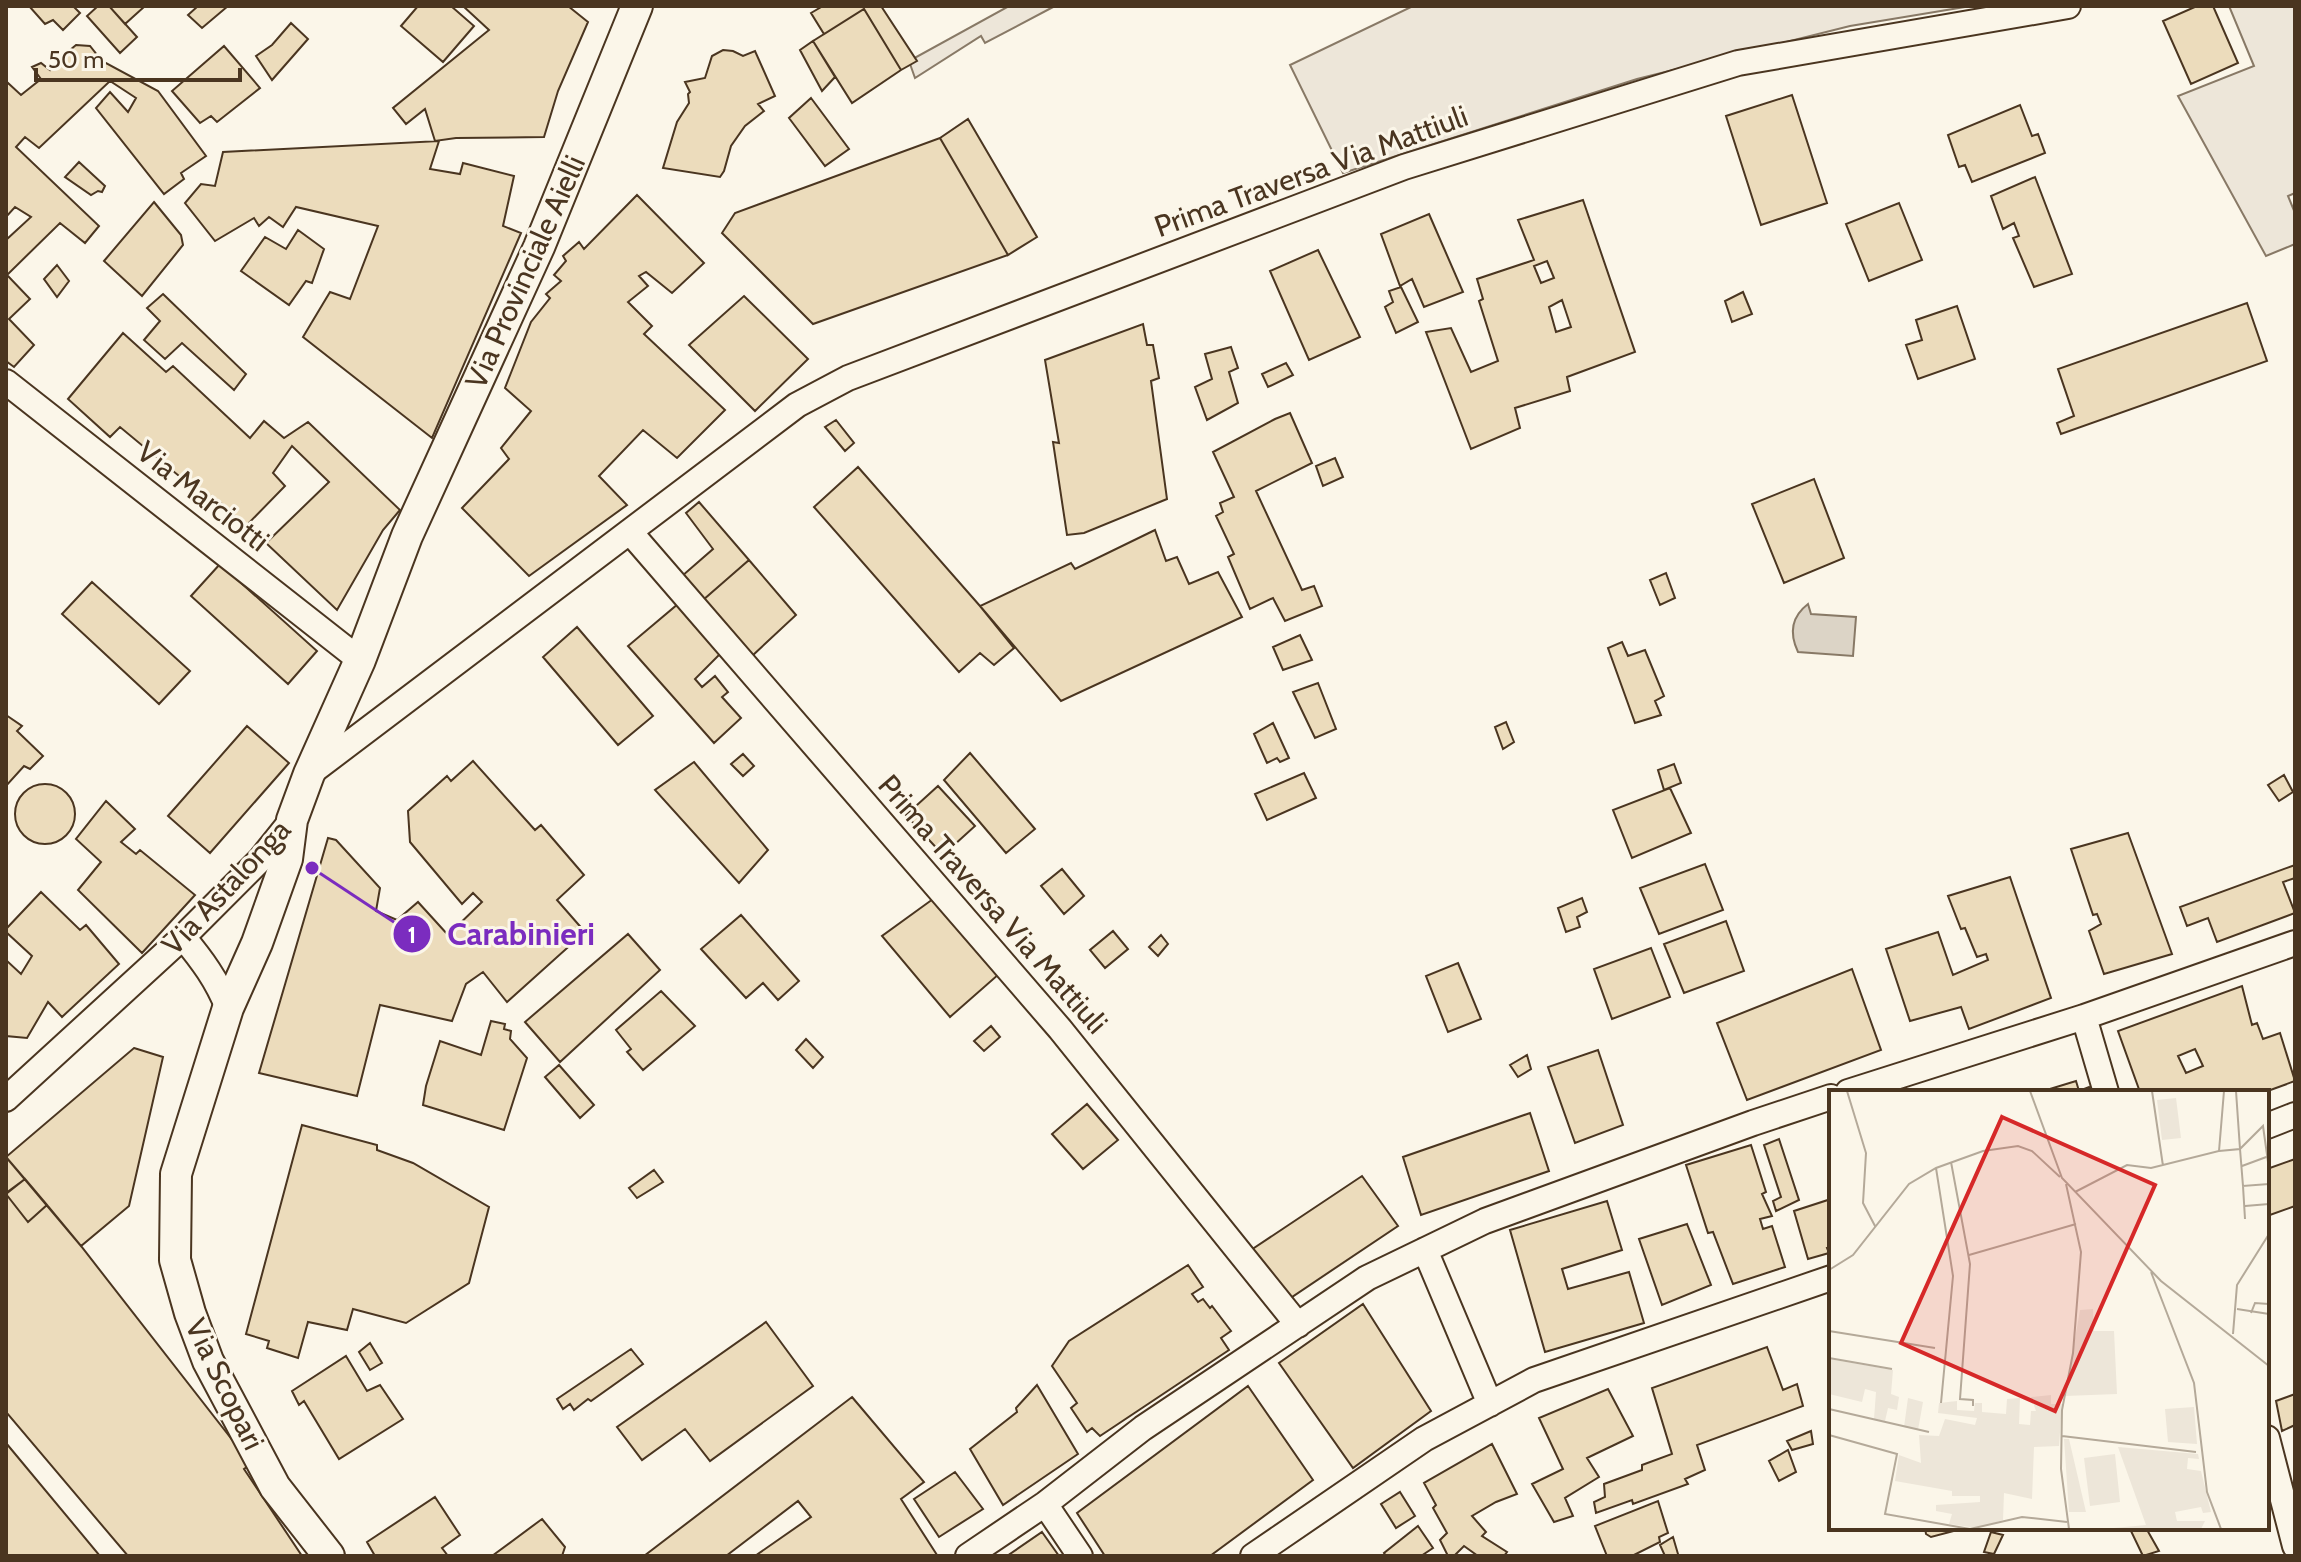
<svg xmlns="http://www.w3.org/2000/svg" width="2301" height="1562" font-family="Cabin,sans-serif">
	<rect width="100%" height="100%" fill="#fbf6e9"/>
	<path fill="#ede6d9" stroke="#887966" stroke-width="2" d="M1009 6H1055L985 43 981 36 915 78 909 61Z
		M1413 6H1971L1850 26 1637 79 1343 173 1290 65Z
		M2229 6H2295V193L2288 196 2295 213V244L2266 256 2178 96 2254 66Z"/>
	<path fill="#dcd4c6" stroke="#887966" stroke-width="2" d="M1808 604 1811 614 1856 617 1853 656 1798 652C1789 633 1791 617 1808 604Z"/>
	<path fill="#ecdcbc" stroke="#4a3520" stroke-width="2" fill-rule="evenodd" d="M29 6H73L80 13 63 30 53 20 45 24Z
		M98 6H109L137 37 120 53 87 16Z
		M109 6H145L125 24Z
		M198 6H228L202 28 188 15Z
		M418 6H451L474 26 443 62 401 26Z
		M463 6H568L588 22 558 91 544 137 456 138 435 141 425 109 406 124 393 108 489 30Z
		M823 6H881L917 61 901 70 864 9 824 34 811 13Z
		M2197 6H2213L2238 63 2191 84 2163 21Z
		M864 9 901 70 852 103 813 41Z
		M291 23 308 39 272 80 256 56 272 45Z
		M813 41 835 77 822 91 800 50Z
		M76 45 90 46 102 61 158 91 206 156 181 173 184 179 164 194 96 108 110 92 128 112 136 98 110 81 39 148 25 137 16 147 99 226 85 243 60 223 7 275 30 299 9 319 34 345 14 367 6 361V240L31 217 15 207 6 217V84L8 83 21 95 41 79 32 67 41 63 50 70 57 61Z
		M224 46 260 88 217 122 211 116 200 123 172 91Z
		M723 50 733 51 743 56 755 51 775 96 758 104 764 111 745 126 731 146 724 171 720 177 663 168 677 122 689 103 688 94 690 92 685 82 705 78 712 56Z
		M1792 95 1827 203 1761 225 1726 116Z
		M811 98 849 149 825 166 789 118Z
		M2020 105 2032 136 2038 134 2045 153 1972 182 1965 165 1959 167 1948 135Z
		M968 119 1037 237 1008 255 940 138Z
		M940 138 1008 255 813 324 722 233 735 213Z
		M439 141 430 169 460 174 463 163 514 176 503 226 521 233 432 438 303 337 330 292 350 299 378 226 296 207 283 227 269 217 259 226 254 218 215 241 185 203 201 184 215 186 223 152Z
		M79 162 105 186 102 192 98 191 91 195 65 177Z
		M2035 177 2072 274 2034 287 2013 238 2019 236 2014 223 2003 229 1991 196Z
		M637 195 704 263 672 293 646 272 639 276 648 286 628 302 652 326 644 334 725 410 677 458 643 430 599 476 627 505 529 576 462 508 509 459 501 448 531 411 505 388 531 322 550 298 546 294 561 281 554 275 566 261 563 256 579 242 584 249Z
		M1583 200 1635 352 1567 377 1570 391 1515 408 1520 428 1471 449 1426 332 1451 328 1471 372 1498 361 1479 301 1483 299 1477 279 1534 260 1518 220ZM1547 261 1554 278 1541 283 1534 266ZM1562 300 1571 327 1556 332 1549 307Z
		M154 202 181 235 183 245 142 296 104 261Z
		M1899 203 1922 260 1869 281 1846 224Z
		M1429 214 1463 292 1424 307 1412 279 1400 286 1381 234Z
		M298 230 324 249 312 283 306 281 289 305 241 271 265 237 286 249Z
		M1318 250 1360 337 1309 360 1270 271Z
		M57 265 69 281 57 297 44 279Z
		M1401 287 1418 322 1396 333 1385 307 1393 302 1389 291Z
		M1743 292 1752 314 1732 322 1725 301Z
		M163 294 246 374 234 390 182 343 165 359 144 340 160 321 147 308Z
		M744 296 808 359 755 411 689 345Z
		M2247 303 2267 361 2061 434 2057 423 2074 416 2058 369Z
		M1957 306 1975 359 1918 379 1906 345 1922 340 1916 320Z
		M1143 324 1147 345H1153L1159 378 1151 381 1167 499 1084 533 1067 535 1053 442 1059 443 1045 360Z
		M123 333 166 372 173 366 250 438 264 421 284 438 308 422 400 510 383 530 337 610 266 543 329 482 292 446 273 473 285 486 243 529 232 512 212 496 208 500 120 427 110 437 68 399Z
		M1231 347 1238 368 1229 372 1238 403 1207 420 1195 387 1212 379 1205 354Z
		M1286 363 1293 375 1268 387 1262 374Z
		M1290 413 1312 463 1256 491 1302 590 1314 586 1322 606 1285 621 1273 598 1250 609 1228 557 1234 554 1216 516 1223 512 1220 503 1234 497 1213 452 1275 419Z
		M836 420 854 443 845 451 825 427Z
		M1335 458 1343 477 1323 486 1316 466Z
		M858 467 980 606 1014 648 994 665 980 653 959 672 814 507Z
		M1814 479 1844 558 1784 583 1752 504Z
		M699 502 749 560 703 600 682 576 713 549 686 513Z
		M1155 530 1166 561 1177 557 1189 584 1218 572 1242 617 1061 701 980 606 1071 563 1075 569Z
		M749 560 796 615 752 656 703 600Z
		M220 564 317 651 288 684 191 596Z
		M1666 573 1675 598 1660 605 1650 580Z
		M92 582 190 671 159 704 62 614Z
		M678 604 721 653 695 679 702 687 715 676 728 692 722 697 741 718 714 743 628 646Z
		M577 627 653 716 618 745 543 657Z
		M1300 635 1312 660 1283 670 1273 647Z
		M1622 642 1628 656 1645 650 1664 696 1655 701 1661 715 1635 723 1608 648Z
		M1318 683 1336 729 1315 738 1293 692Z
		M6 715 22 726 17 731 43 756 30 769 24 766 6 786Z
		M1506 722 1514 742 1503 749 1495 727Z
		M1273 723 1289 758 1280 762 1277 758 1267 763 1254 734Z
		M247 726 289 763 210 853 168 816Z
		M970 753 1035 829 1006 853 944 780Z
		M743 754 754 766 743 776 731 764Z
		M473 761 535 830 541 825 584 875 557 900 585 932 507 1002 483 972 466 984 452 1021 380 1005 357 1096 259 1073 328 838 336 840 380 888 376 911 397 920 418 902 448 935 482 902 473 893 462 904 410 842 408 811 447 776 451 781Z
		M694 762 768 850 739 883 655 790Z
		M1674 764 1681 783 1664 790 1658 770Z
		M1304 773 1316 798 1267 820 1255 794Z
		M2284 775 2293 792 2279 801 2268 785Z
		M15 814a30 30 0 1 1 60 0a30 30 0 1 1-60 0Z
		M938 786 975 826 943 855 906 815Z
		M1670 788 1691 833 1632 858 1613 810Z
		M106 801 135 829 121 842 136 854 140 850 195 895 142 953 78 890 101 862 76 839Z
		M2128 833 2172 954 2104 974 2089 931 2101 924 2097 914 2093 915 2071 849Z
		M1705 864 1723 910 1659 934 1640 888Z
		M2295 865V878L2283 882 2295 913 2217 942 2208 918 2187 926 2180 907Z
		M1062 869 1084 896 1064 914 1041 886Z
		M2010 877 2051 998 1969 1029 1961 1007 1910 1021 1886 949 1938 932 1953 975 1988 960 1986 954 1977 957 1965 928 1961 929 1948 896Z
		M41 892 80 930 86 925 119 964 62 1017 48 1002 27 1038 6 1036V960L21 974 32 956 6 932V929Z
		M1582 898 1587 912 1577 917 1580 927 1566 932 1558 908Z
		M933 899 999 974 950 1017 882 936Z
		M741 915 799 981 778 1000 763 983 746 998 701 949Z
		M1726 921 1744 971 1684 993 1664 944Z
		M1113 931 1128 949 1105 968 1090 950Z
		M628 934 660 970 560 1062 525 1022Z
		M1161 935 1168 944 1158 956 1149 947Z
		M1651 948 1670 997 1612 1019 1594 969Z
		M1458 963 1481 1019 1448 1032 1426 976Z
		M1852 969 1881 1050 1747 1100 1717 1023Z
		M2242 986 2252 1025 2257 1023 2263 1039 2280 1033 2295 1081 2265 1092H2140L2118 1031ZM2195 1049 2203 1066 2186 1073 2178 1056Z
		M661 991 695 1026 643 1070 627 1052 631 1049 616 1030Z
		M491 1021 505 1024 504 1029 511 1031 510 1039 527 1058 504 1130 423 1105 426 1086 440 1041 481 1055Z
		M991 1026 1000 1037 984 1051 974 1041Z
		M806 1039 823 1057 813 1068 796 1050Z
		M134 1048 163 1057 129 1206 81 1246 6 1157Z
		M1598 1050 1623 1125 1575 1143 1548 1067Z
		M1527 1055 1531 1069 1518 1077 1510 1065Z
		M559 1065 594 1105 580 1118 545 1077Z
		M2076 1081 2079 1091 2089 1087 2091 1092H2040Z
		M1087 1104 1118 1140 1083 1169 1052 1134Z
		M1530 1113 1549 1171 1421 1215 1403 1157Z
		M302 1125 377 1145V1150L413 1163 489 1207 469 1283 406 1323 353 1309 347 1330 308 1322 298 1358 267 1348 269 1341 246 1334Z
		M1779 1139 1799 1200 1776 1211 1773 1201 1781 1197 1764 1145Z
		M1751 1145 1766 1192 1762 1194 1772 1216 1760 1219 1763 1229 1772 1226 1785 1267 1733 1284 1713 1232 1708 1233 1686 1165Z
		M6 1157 25 1179 6 1193Z
		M2295 1159V1206L2267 1216V1169Z
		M654 1170 663 1182 637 1198 629 1188Z
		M1362 1176 1398 1226 1286 1301 1251 1250Z
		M25 1179 47 1205 28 1222 6 1194Z
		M6 1194 28 1222 47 1205 81 1246 251 1464 244 1469 302 1556H128L6 1412Z
		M1831 1199V1247L1827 1248 1829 1253 1808 1259 1794 1211Z
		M1607 1201 1622 1250 1562 1269 1568 1289 1629 1272 1644 1323 1545 1352 1510 1230Z
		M1687 1224 1711 1285 1662 1305 1639 1239Z
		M1188 1265 1203 1287 1192 1294 1198 1302 1203 1299 1210 1308 1212 1306 1231 1331 1221 1338 1229 1350 1100 1436 1092 1428 1087 1432 1071 1408 1077 1403 1052 1366 1069 1341Z
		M1363 1304 1431 1411 1353 1468 1279 1363Z
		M766 1322 813 1386 710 1461 685 1429 642 1460 617 1427Z
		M370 1343 382 1363 370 1370 359 1352Z
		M1767 1347 1783 1390 1797 1384 1803 1406 1697 1445 1705 1470 1685 1479 1688 1484 1633 1504 1632 1500 1596 1513 1594 1502 1605 1497 1604 1484 1642 1470V1465L1672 1454 1652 1388Z
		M631 1349 643 1364 591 1401 588 1399 574 1410 570 1404 563 1409 557 1399Z
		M346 1356 367 1391 380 1385 403 1419 339 1459 304 1401 299 1405 292 1391Z
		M1037 1385 1078 1454 1003 1505 970 1449 1017 1412 1016 1408Z
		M1248 1386 1313 1480 1210 1556H1105L1077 1513Z
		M1608 1389 1633 1436 1587 1458 1599 1477 1565 1498 1573 1516 1554 1522 1532 1484 1563 1469 1539 1418Z
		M2295 1394V1425L2282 1431 2276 1401Z
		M852 1397 924 1482 901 1499 937 1555 755 1556 811 1517 798 1501 726 1556H644Z
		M1811 1431 1813 1444 1792 1450 1787 1441Z
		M6 1443 100 1556H6Z
		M1492 1444 1517 1494 1496 1502 1472 1516 1486 1532 1482 1536 1507 1552 1504 1556H1478L1464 1546 1454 1556H1448L1440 1540 1447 1533 1433 1508 1436 1505 1424 1483Z
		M1788 1450 1796 1472 1779 1481 1769 1461Z
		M955 1472 983 1509 939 1537 914 1499Z
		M1400 1492 1415 1516 1396 1528 1381 1504Z
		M435 1497 460 1535 442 1548 448 1556H375L367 1542Z
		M1658 1501 1668 1533 1659 1537 1660 1542 1632 1556H1607L1595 1526Z
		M542 1519 565 1547 562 1556H492Z
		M1418 1526 1433 1548 1421 1556H1386L1384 1553Z
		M1925 1528H1965L1931 1537 1926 1534Z
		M2146 1528 2159 1551 2143 1556 2130 1529Z
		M1042 1532 1059 1556H1007Z
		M1991 1532 2003 1535 1994 1554 1984 1552Z
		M1673 1537 1678 1554 1675 1556H1665L1660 1545Z"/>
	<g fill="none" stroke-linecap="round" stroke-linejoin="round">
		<defs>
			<path id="minor" d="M6 382 360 660
				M630 532 1060 1029 1298 1325
				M309 774 797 405 848 378 1404 167 1738 63 2068 6
				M183 937C202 960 217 980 228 1008
				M2084 1017 2106 1092
				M1848 1092 2084 1017 2295 943
				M6 1099 183 937 260 860 292 820
				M2267 1126 2295 1115
				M1425 1250 1490 1404
				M2267 1438 2295 1546
				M1045 1504 1080 1556
				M968 1556 1045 1504 1143 1428 1367 1278 1485 1221 1753 1123 1831 1097
				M1253 1556 1424 1439 1534 1380 1831 1278"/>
			<path id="tertiary" d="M329 1556 275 1487 208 1361 190 1313 175 1260 176 1174 228 1008 257 943 287 859 292 820 309 774 360 660 407 536 539 247 637 6"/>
		</defs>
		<use href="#minor" stroke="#4a3520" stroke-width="28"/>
		<use href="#tertiary" stroke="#4a3520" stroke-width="34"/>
		<use href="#minor" stroke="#fbf6e9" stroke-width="24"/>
		<use href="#tertiary" stroke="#fbf6e9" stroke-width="30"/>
	</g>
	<g text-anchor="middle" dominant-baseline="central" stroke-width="6" stroke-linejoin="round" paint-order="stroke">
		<g font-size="30" fill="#4a3520" stroke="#fbf6e9">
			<text transform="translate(1311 171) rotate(-20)">Prima Traversa Via Mattiuli</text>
			<text transform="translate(525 272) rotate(-66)">Via Provinciale Aielli</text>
			<text transform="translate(203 496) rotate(38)">Via Marciotti</text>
			<text transform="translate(226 887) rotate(-47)">Via Astalonga</text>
			<text transform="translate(993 904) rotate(49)">Prima Traversa Via Mattiuli</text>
			<text transform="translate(225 1384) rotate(64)">Via Scopari</text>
		</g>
	</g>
	<g transform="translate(1829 1090)">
		<rect width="440" height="440" fill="#fbf6e9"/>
		<path d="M347 8 352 48 333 50 328 10ZM264 219 265 241H285L288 304 236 306 251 220ZM0 269 64 280 62 304 70 307 68 320 59 318 56 331 45 329 47 302 36 299 33 312 0 304ZM222 305V314H233L230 356 205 357 203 409 175 403 174 430 148 438 120 434 123 424 107 421V415L151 412V406H123V401L66 391 70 365 92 373 90 345 110 346 116 329 146 335 148 328 109 323 110 313 128 311V320L145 321 146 313H153V322L177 324 178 309 191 308 190 334 201 335 202 321H207L202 307ZM79 308 94 312 89 340 75 337ZM365 317 368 354 339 352 336 319ZM235 349H240L257 422H240ZM289 357 369 364 370 369 359 368 358 379 372 381 382 422 374 423 372 417 346 422 348 431H376L372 439H274L317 435ZM286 364 291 412 261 416 255 368Z" fill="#ede6d9"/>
		<path fill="none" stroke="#b4a999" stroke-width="2" d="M18 1 37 63 34 113 46 136M201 1 233 88 332 191 440 276M323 1 334 76M390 61 411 59 407 1M122 72 141 174 131 309 144 310V316M413 76 440 66M107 78 124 186 112 313M440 79 434 36 411 59 414 96 440 94M237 94 252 162 244 263 233 320 232 379 240 439M414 96 416 129M246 102 298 75 322 78 390 61 395 1M416 116 440 114M140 165 247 134M0 180 24 165 80 94 107 78 154 61 189 56 203 61 231 87M322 182 365 293 378 402 392 439M408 219 440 224M422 223 426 213 440 214M0 241 106 258M404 244 408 195 440 144M0 268 63 279M0 319 100 342M0 345 68 364 56 424 141 439 193 427 238 432M233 346 367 362"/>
		<path fill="#d62828" fill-opacity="0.15" stroke="#d62828" stroke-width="4" d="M173 27 326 95 226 321 72 253Z"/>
		<rect width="440" height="440" fill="none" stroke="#4a3520" stroke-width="4"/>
	</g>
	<path fill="none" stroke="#7b2cbf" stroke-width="3" d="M312 868L412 934"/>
	<g fill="#7b2cbf" stroke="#fbf6e9" stroke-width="3">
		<circle cx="312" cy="868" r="8"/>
		<circle cx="412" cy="934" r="20"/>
	</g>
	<g font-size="24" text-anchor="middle" font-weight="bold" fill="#fff">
		<text x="412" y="943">1</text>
	</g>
	<g font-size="32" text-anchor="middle" font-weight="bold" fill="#7b2cbf" stroke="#fbf6e9" stroke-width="6" stroke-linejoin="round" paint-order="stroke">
		<text x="521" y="945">Carabinieri</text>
	</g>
	<rect width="2301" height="1562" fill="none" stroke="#4a3520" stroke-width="16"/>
	<path d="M36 68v12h204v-12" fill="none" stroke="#4a3520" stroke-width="4"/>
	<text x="48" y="68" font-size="24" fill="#4a3520" stroke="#fbf6e9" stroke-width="6" paint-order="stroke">50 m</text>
</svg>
